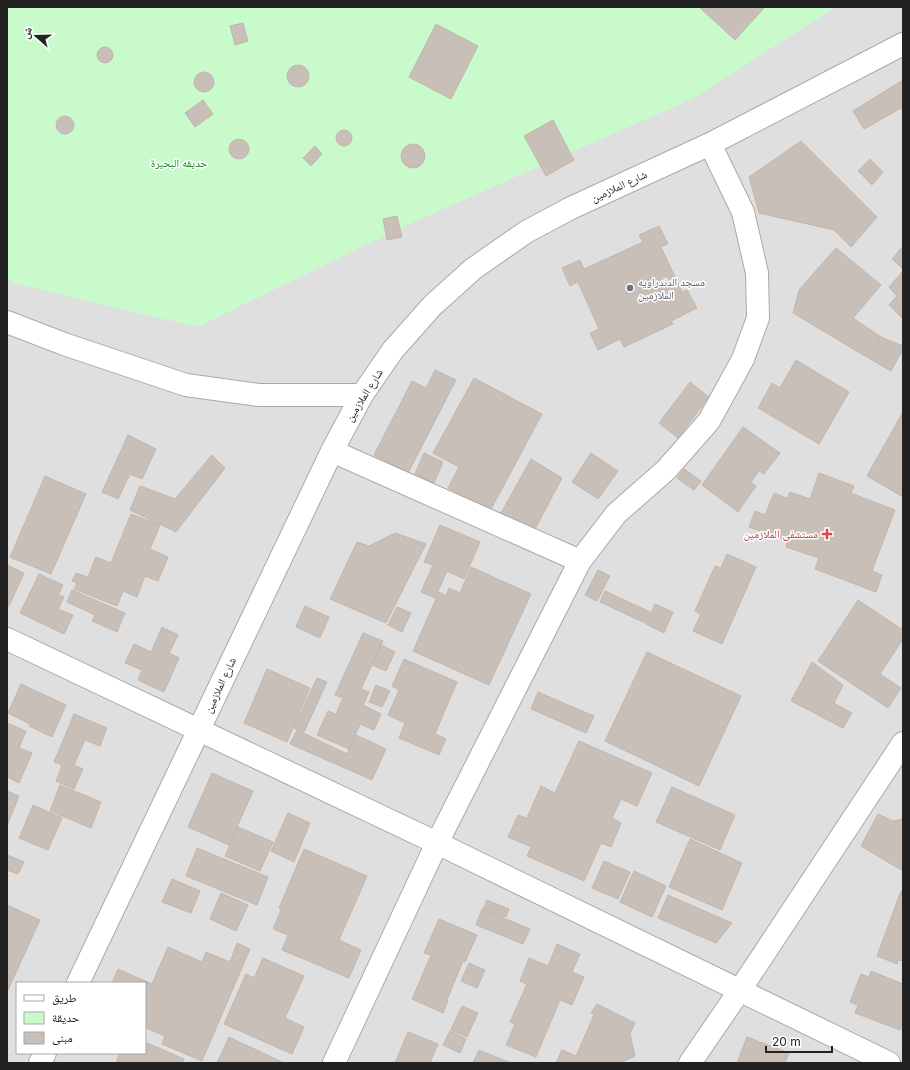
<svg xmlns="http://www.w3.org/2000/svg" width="910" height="1070" font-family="Inter,'Noto Naskh Arabic',sans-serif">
	<rect width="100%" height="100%" fill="#f2efe9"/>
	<path fill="#e0dfdf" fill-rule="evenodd" d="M7 7H903V1063H7ZM17 983H145V1053H17Z"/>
	<path fill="#c8facc" d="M7 7H836L692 99 398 229 198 327 12 283 7 277Z"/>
	<path fill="#c7bfb8" stroke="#c4b6ab" d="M699 7H765L735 40Z
		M243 23 248 41 235 45 230 26Z
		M436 24 478 46 451 99 409 77Z
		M97 55a8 8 0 1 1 16 0a8 8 0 1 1-16 0Z
		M287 76a11 11 0 1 1 22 0a11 11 0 1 1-22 0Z
		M194 82a10 10 0 1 1 20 0a10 10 0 1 1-20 0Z
		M903 80V107L864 129 853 111Z
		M203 100 213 114 195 127 185 113Z
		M56 125a9 9 0 1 1 18 0a9 9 0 1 1-18 0Z
		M553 120 574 160 546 176 524 136Z
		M336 138a8 8 0 1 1 16 0a8 8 0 1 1-16 0Z
		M229 149a10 10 0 1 1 20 0a10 10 0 1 1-20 0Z
		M801 141 877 217 851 247 834 230 759 213 749 177Z
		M401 156a12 12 0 1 1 24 0a12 12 0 1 1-24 0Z
		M315 146 322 154 311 166 303 158Z
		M870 159 883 172 872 185 858 171Z
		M397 216 402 237 387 240 383 219Z
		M659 226 668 244 661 247 682 292 687 290 697 308 671 321 673 324 624 347 620 339 598 350 590 333 599 329 578 282 570 286 562 268 580 260 584 269 643 242 639 235Z
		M903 246V269L892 259Z
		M836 248 881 285 853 318 881 337 865 356 793 313 799 290Z
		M903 271V319L889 305 897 296 889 287Z
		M881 337 903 346V349L891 371 865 356Z
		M796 360 849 392 819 444 758 408 772 383 780 388Z
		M435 370 456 380 408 473 374 455 412 381 426 388Z
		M474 378 542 414 490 511 448 488 459 467 433 453Z
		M690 382 709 397 678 438 659 423Z
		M903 412V497L867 476Z
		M743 427 780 453 764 474 759 471 751 482 756 486 738 512 702 485Z
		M128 435 156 449 142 479 130 474 118 499 102 492Z
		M424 453 443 462 434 483 415 474Z
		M591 453 618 471 598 499 572 482Z
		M212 455 225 468 176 532 130 510 140 486 175 499Z
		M531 459 562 478 534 531 500 515Z
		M684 469 701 481 694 490 677 478Z
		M819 473 854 486 851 493 895 510 872 571 882 575 876 592 815 569 819 558 786 547 788 541 749 527 755 511 765 515 774 493 787 498 790 492 810 499Z
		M45 476 86 494 51 574 10 557Z
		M131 514 160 525 150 549 168 557 158 581 145 576 137 597 123 591 117 606 74 589 77 583 72 581 76 573 88 577 96 557 111 563Z
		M440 525 480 542 464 579 447 571 435 598 421 592 433 565 424 562Z
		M395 533 426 544 386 623 330 599 357 542 369 546Z
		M727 554 756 567 722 644 693 631 701 614 695 611 715 566 721 568Z
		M7 565 24 573 9 606H7Z
		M471 567 531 594 489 685 413 651 439 592 446 596 449 588 460 593Z
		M598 570 610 576 597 601 585 595Z
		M39 574 63 585 58 595 64 597 58 609 73 615 64 634 20 613Z
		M72 590 125 613 117 632 92 621 95 615 67 602Z
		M605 591 650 612 645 623 600 602Z
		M858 600 903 630V639L880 674 901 688 888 708 818 661Z
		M655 604 673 612 664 633 646 624Z
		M305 606 329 617 320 638 296 627Z
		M397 607 411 613 402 632 388 625Z
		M162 627 178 635 169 653 179 658 164 692 138 680 142 670 125 663 134 644 151 652Z
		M363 633 383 641 361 689 369 692 363 705 381 714 374 730 360 724 349 749 317 735 328 711 336 714 343 698 335 695Z
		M381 645 395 652 386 671 372 665Z
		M647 652 741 696 699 786 605 741Z
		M404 659 457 682 435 734 446 739 439 755 399 738 405 723 388 715 399 690 392 686Z
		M812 662 843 685 834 703 852 713 843 728 791 701Z
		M267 669 310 688 287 742 244 723Z
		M317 678 327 682 304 732 294 728Z
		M21 684 66 705 52 737 29 726 30 724 8 713Z
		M376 685 390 691 382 707 369 702Z
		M538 692 594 716 586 733 531 709Z
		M74 714 107 728 100 746 85 740 74 765 83 769 74 789 56 781 62 765 54 762Z
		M7 723 26 731 19 748 32 753 19 783 7 777Z
		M297 730 347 754 356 735 386 749 372 780 290 744Z
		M579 741 652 773 637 806 621 799 612 818 621 823 611 847 601 843 584 881 527 856 531 847 508 837 518 815 527 818 541 786 555 793Z
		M212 773 253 791 229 845 188 827Z
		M60 785 101 802 91 828 50 811Z
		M672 787 735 815 720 850 656 822Z
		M7 791 19 796 7 826Z
		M33 805 62 818 48 850 19 838Z
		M288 813 310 823 294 862 271 851Z
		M878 814 893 821 903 819V871L861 846Z
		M238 827 273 842 260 871 225 856Z
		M690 839 742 863 722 910 669 887Z
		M197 848 268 877 257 905 186 876Z
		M304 849 367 876 339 940 361 950 349 978 282 950 288 935 273 929 281 910 279 908Z
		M7 855 24 862 18 874 7 870Z
		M604 861 630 872 618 899 592 888Z
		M634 871 666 886 652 917 620 902Z
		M172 879 200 891 191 913 162 902Z
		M901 891H903V961L898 960 897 964 877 956Z
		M221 893 248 905 236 931 210 919Z
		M668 895 732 923 716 943 658 918Z
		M487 900 509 909 506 917 483 909Z
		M7 905 40 920 7 992Z
		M482 909 530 929 523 944 476 925Z
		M439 919 477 935 465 962 463 961 447 1000H448L443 1013 412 999 431 955 424 953Z
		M237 943 250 949 202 1061 162 1044 165 1036 146 1028 147 1024 145 1023V983H112L118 969 152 984 168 947 202 962 206 952 230 962Z
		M557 944 580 954 572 972 584 977 572 1005 560 1000 536 1057 506 1045 515 1024 510 1022 527 984 520 981 529 958 548 966Z
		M263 958 304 976 285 1018 304 1027 292 1054 224 1024 246 974 254 978Z
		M469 963 485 970 477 988 461 981Z
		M871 971 903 984V1022L900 1030 855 1013 858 1005 850 1002 861 974 869 977Z
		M597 1004 635 1023 630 1034 635 1056 620 1063H556L562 1050 576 1056 594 1015 591 1013Z
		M462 1006 478 1013 467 1037 451 1030Z
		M450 1031 466 1039 460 1053 443 1045Z
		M408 1032 438 1044 430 1063H395Z
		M229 1037 284 1063H217Z
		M747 1037 789 1053 785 1063H737Z
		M145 1042 184 1059 183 1063H116L120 1053H145Z
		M479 1050 511 1063H473Z"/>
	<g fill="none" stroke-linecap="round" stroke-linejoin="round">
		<defs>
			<path id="minor" d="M7 322 64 344 186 385 259 395H362
				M332 451 580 561
				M7 639 437 843 889 1063
				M78 983 332 451 362 395 393 350 432 306 473 269 526 232 571 208 710 144 903 44
				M40 1063 45 1053
				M334 1063 437 843 580 561 616 514 666 470 709 421 743 359 758 318 757 273 743 212 710 144
				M690 1063 740 990 903 743"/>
		</defs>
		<use href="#minor" stroke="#a9a9a9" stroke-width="24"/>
		<use href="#minor" stroke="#fff" stroke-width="22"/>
	</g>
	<circle fill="#6b7280" stroke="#fff" stroke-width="1.5" cx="630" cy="288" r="4"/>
	<path fill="#e0444e" stroke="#fff" stroke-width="1.5" d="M825 528h4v4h4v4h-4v4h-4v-4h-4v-4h4z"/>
	<g text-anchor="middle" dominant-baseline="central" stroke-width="3" stroke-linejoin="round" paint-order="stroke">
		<g font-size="11" fill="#0c8416" stroke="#fff">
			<text x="179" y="163">حديقه البحيرة</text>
		</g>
		<g font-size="11" fill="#222" stroke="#fff">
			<text transform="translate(619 186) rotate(-25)">شارع الملازمين</text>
			<text transform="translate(364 395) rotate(-58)">شارع الملازمين</text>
			<text transform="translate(220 685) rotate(-65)">شارع الملازمين</text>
		</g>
		<g font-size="11" fill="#5b616d" stroke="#fff" text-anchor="start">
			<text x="638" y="282">مسجد الدندراويه<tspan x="638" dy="13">الملازمين</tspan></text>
		</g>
		<g font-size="11" fill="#be3a42" stroke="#fff" text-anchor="end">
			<text x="818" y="534">مستشفى الملازمين</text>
		</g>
	</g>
	<rect width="910" height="1070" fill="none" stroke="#222222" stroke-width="16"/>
	<rect x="16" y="982" width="130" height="72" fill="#ffffff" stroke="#a7a7a7"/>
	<rect x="24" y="995" width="20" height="6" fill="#ffffff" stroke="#a7a7a7"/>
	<text x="52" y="1002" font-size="12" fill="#222222">طريق</text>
	<rect x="24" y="1012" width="20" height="12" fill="#c8facc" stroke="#a7a7a7"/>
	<text x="52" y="1022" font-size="12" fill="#222222">حديقة</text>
	<rect x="24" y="1032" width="20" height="12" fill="#c7bfb8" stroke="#a7a7a7"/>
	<text x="52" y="1042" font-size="12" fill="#222222">مبنى</text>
	<g transform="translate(36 36) rotate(290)" stroke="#ffffff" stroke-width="3" paint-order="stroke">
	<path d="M0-3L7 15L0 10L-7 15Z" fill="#222222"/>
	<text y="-6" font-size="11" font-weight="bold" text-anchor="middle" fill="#222222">ش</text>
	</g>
	<path d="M766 1046v6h66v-6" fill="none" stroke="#222222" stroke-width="2"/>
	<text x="772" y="1046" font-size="12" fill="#222222" stroke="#ffffff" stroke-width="3" paint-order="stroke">20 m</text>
</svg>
